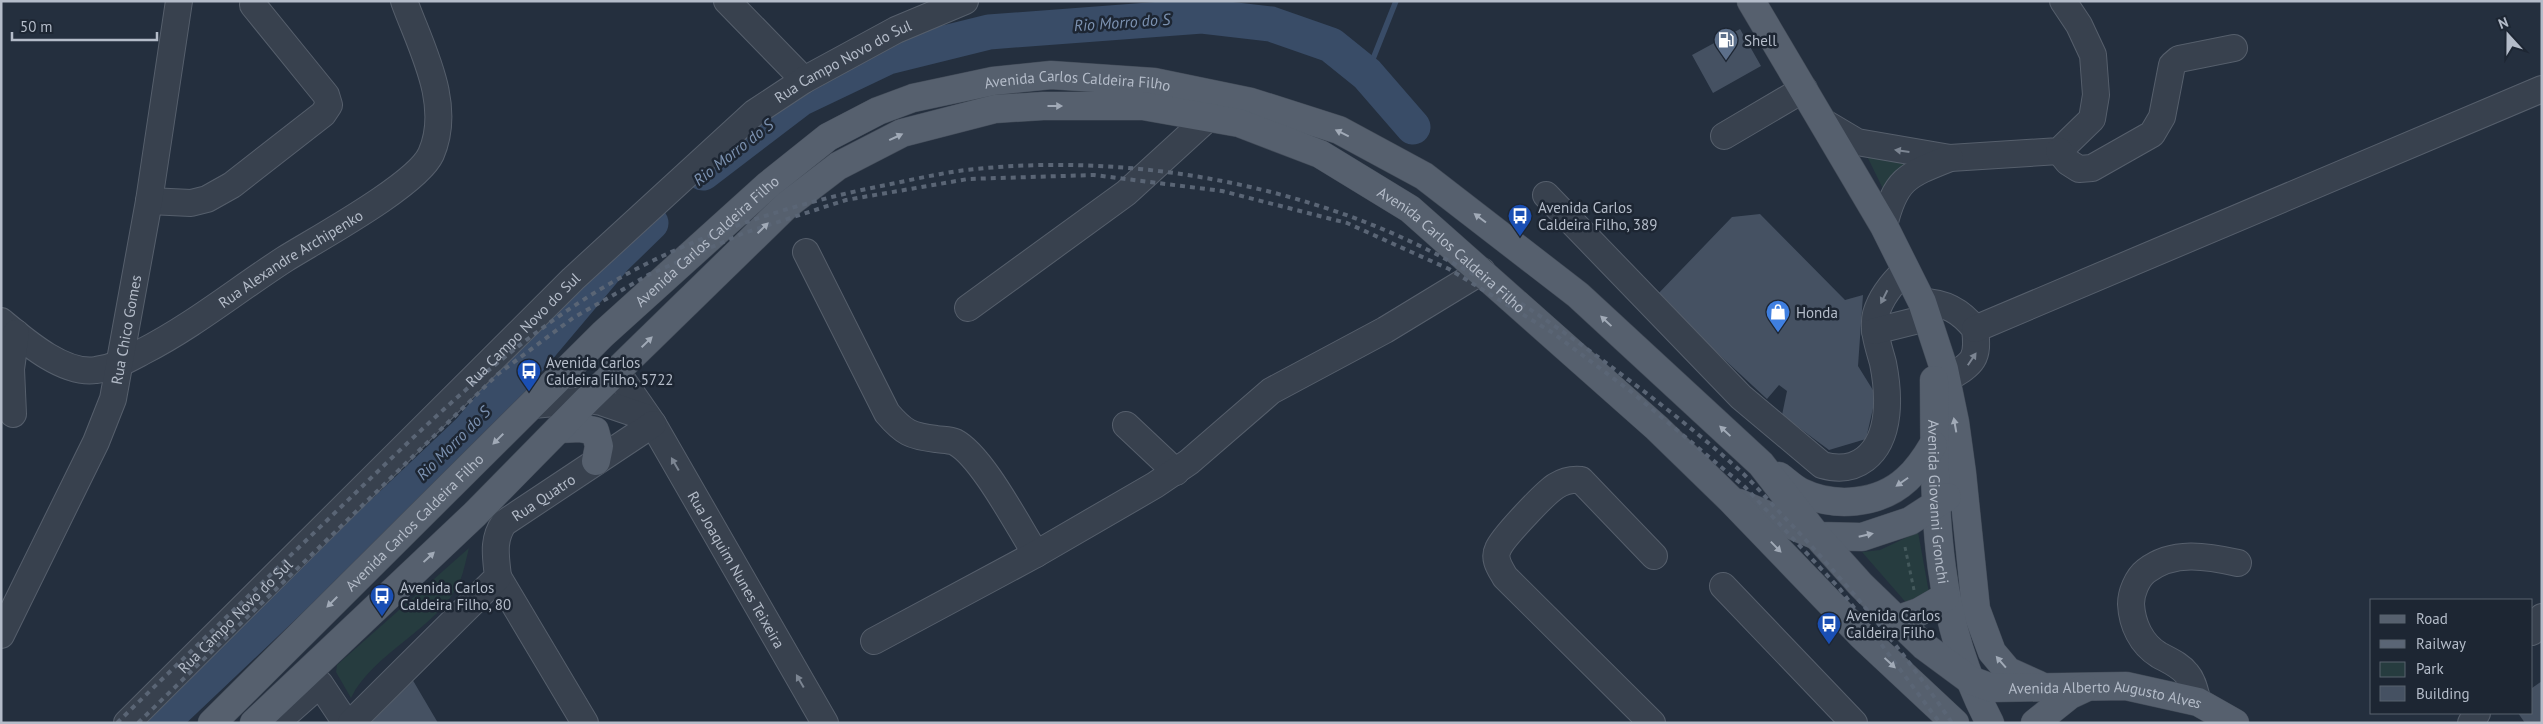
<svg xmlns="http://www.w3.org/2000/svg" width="2543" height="724" font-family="'PT Sans',sans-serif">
	<rect width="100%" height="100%" fill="#242f3e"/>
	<path fill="#263c3f" d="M1864 150 1935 160 1885 193Z
		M1918 532 1930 598 1909 606 1862 552 1880 550Z
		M469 548C466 559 464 571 460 581 439 628 373 652 351 698L336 672 337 665Z"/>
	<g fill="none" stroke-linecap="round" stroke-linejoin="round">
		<path stroke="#394c67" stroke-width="5.5" d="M1367 74 1396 1"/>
		<path stroke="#394c67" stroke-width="35" d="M703 173 800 99 888 57 989 32 1202 16 1271 24 1331 45 1367 74 1413 127
			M161 723 469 431 615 258 651 223"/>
	</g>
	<path fill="#455162" d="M1740 29 1761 66 1713 93 1692 55Z
		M1760 214 1845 300 1863 295 1858 366 1876 395 1866 439 1829 450 1782 415 1787 391 1779 385 1767 399 1656 296 1732 217Z
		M408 672 438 723H359Z
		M2542 681V723H2525L2518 713H2532V688Z"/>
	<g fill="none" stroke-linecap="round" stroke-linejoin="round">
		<defs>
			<g id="minor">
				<path d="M727 1 804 80"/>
				<path d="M1825 123 1857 142 1950 158 2059 151 2092 119 2096 95 2093 55 2079 25 2063 1"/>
				<path d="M1724 136 1804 89"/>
				<path d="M2059 151 2068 162 2079 169 2092 168 2152 134 2162 117 2172 65 2179 59 2234 48"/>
				<path d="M1546 195 1741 397 1822 465C1836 469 1852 469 1865 459 1892 438 1889 393 1883 363 1879 348 1872 330 1876 314 1881 296 1893 282 1906 270"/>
				<path d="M149 201 191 203 207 199 232 185 323 114 329 105 326 95 253 5"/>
				<path d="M1884 226C1895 179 1907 175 1950 158"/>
				<path d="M806 252 887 413C904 433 911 436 936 439 942 440 950 440 955 442 982 456 1018 526 1036 554"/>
				<path d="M1922 302C1945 302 1961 311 1975 329 1979 360 1973 363 1947 379"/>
				<path d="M968 308 1126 193 1207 119"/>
				<path id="s1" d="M1 321C25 341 64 375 96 370 113 368 127 360 142 352 193 326 237 290 285 259 317 239 417 185 431 154 453 104 421 48 404 1"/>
				<path d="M1975 329 2542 89"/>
				<path d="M1875 331 1927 318"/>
				<path id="s2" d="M617 372 653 424 825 723"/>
				<path d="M533 405 587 400 601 402 648 418"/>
				<path d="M13 414 11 369 16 333"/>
				<path d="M1126 425 1176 472"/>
				<path d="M498 577 585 723"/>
				<path d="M1723 586 1854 723"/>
				<path d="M2532 632 2542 617"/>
				<path id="s3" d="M1 635 96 442 113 399 149 201 179 1"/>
				<path d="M874 641 1036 554 1155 485 1189 462 1271 391 1385 330 1482 271"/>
				<path d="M2198 702C2195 693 2194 682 2187 674 2180 665 2170 661 2159 655 2141 644 2132 624 2131 604 2131 593 2137 578 2146 571 2173 550 2207 556 2238 563"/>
				<path id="s4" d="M127 723 573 279 754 113 804 80 896 30 965 1"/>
				<path d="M276 723 320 684 346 723"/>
				<path id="s5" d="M351 723 498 577C496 557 492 540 504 523L653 424"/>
				<path d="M1652 723 1505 577C1500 568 1493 559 1498 549 1502 538 1546 492 1556 486 1564 481 1571 479 1581 480L1654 556"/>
				<path d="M2471 723 2477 713"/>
			</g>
			<g id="major">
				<path d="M1751 1 1884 226 1922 302 1944 369 1955 422 1962 473 1976 609 1992 652 2008 671 2039 685"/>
				<path id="s6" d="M1934 380C1935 501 1931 612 1990 723"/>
				<path d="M559 429 580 428 595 431 599 446 596 461"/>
				<path d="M1779 476C1786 481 1793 488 1801 492 1834 508 1879 505 1907 479 1918 469 1926 457 1933 445"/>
				<path d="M1739 503 1817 536 1862 537 1910 521 1947 497"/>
				<path d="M1896 620 1919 612 1945 597"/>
				<path id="s7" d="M212 723 603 334 768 185 828 137 878 111 913 98 993 81 1051 75 1154 82 1251 102 1339 130 1424 176 1578 295 1761 464 1817 536 1861 585 1924 646 1970 680 1992 688 2126 686 2198 702 2235 723"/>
				<path id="s8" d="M254 723 475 514 587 400 787 205 838 166 902 133 995 109 1043 106H1143L1239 123 1320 154 1410 209 1657 428 1730 499 1862 636 1955 723"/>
				<path d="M2035 723 2070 695 2085 688"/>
			</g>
		</defs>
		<use href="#minor" stroke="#565f6c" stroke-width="28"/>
		<use href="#major" stroke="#414a57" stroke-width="29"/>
		<path stroke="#44595c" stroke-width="3" stroke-dasharray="4 4" stroke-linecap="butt" d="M1905 547 1914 590"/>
		<use href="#minor" stroke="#38414e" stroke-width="26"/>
		<use href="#major" stroke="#56606e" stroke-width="28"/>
		<path stroke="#5a6575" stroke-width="4" stroke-dasharray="5 5" stroke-linecap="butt" d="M117 723C192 650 267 578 343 505 435 416 531 321 648 263 721 227 801 202 881 186 906 181 932 175 958 171 1093 154 1238 173 1365 222 1445 253 1517 298 1587 349 1638 386 1689 425 1736 467 1755 484 1772 505 1790 523 1849 586 1904 651 1952 723
			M138 723 498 374 573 318 650 274 744 233 846 200 968 179 1094 175 1222 191 1347 223 1449 269 1553 333 1629 390 1745 487 1840 589 1940 723"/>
	</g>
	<defs><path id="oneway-solid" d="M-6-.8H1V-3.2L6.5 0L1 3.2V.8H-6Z" transform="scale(1.25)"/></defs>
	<g fill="#a1aab7">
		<use href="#oneway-solid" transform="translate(1055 106)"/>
		<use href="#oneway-solid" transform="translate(1342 133) rotate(-154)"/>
		<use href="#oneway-solid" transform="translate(896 137) rotate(-25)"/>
		<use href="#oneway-solid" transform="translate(1480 218) rotate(-143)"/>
		<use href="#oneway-solid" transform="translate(763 228) rotate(-44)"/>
		<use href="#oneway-solid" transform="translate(1606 321) rotate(-137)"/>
		<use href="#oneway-solid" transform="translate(647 342) rotate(-44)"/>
		<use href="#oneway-solid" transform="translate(1955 425) rotate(-100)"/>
		<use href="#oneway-solid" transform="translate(1725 431) rotate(-137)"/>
		<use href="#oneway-solid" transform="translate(498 439) rotate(135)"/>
		<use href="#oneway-solid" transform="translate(1902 482) rotate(145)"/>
		<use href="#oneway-solid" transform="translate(1866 535) rotate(-13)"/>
		<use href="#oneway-solid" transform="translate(1776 547) rotate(46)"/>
		<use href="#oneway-solid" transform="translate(429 557) rotate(-43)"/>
		<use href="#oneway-solid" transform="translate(332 602) rotate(135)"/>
		<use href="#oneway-solid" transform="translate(2001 662) rotate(-131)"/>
		<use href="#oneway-solid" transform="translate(1890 663) rotate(43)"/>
	</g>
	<g fill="#7c8592">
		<use href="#oneway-solid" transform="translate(1902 151) rotate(-172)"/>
		<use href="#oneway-solid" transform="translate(1884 297) rotate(117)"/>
		<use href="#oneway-solid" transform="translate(1972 359) rotate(-56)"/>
		<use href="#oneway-solid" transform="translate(675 464) rotate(-120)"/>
		<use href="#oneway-solid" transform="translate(800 681) rotate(-120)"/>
	</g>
	<defs>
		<symbol id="fuel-pin" viewBox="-11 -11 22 30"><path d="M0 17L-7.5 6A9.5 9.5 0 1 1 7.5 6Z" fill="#5c6f8a" stroke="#1d2633"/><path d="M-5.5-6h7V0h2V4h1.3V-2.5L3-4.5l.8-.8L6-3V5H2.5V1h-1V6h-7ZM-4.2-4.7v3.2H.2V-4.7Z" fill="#fff"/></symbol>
		<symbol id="bus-pin" viewBox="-11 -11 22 30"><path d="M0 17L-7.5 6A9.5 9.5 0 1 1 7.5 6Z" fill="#1a4fb4" stroke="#1d2633"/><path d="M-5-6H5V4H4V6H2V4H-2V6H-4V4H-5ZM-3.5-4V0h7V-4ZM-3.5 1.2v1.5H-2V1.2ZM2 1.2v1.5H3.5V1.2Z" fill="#fff"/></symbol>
		<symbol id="shop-pin" viewBox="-11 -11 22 30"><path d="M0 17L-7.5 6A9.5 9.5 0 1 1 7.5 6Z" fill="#3f7fe0" stroke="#1d2633"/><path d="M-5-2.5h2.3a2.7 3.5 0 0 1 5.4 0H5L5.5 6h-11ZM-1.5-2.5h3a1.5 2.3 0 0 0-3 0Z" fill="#fff"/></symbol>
	</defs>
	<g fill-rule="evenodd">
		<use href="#fuel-pin" x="1712" y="26" width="28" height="38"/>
		<use href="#bus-pin" x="1506" y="202" width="28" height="38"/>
		<use href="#shop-pin" x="1764" y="298" width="28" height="38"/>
		<use href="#bus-pin" x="515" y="357" width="28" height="38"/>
		<use href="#bus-pin" x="368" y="582" width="28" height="38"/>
		<use href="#bus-pin" x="1815" y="610" width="28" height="38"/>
	</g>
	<g text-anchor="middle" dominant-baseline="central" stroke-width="5" stroke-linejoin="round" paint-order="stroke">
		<g font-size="15" fill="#b4bcc9" stroke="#1d2633" text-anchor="start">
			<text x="1744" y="40">Shell</text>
			<text x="1538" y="207">Avenida Carlos<tspan x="1538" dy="17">Caldeira Filho, 389</tspan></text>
			<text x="1796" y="312">Honda</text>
			<text x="546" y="362">Avenida Carlos<tspan x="546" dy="17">Caldeira Filho, 5722</tspan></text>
			<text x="400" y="587">Avenida Carlos<tspan x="400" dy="17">Caldeira Filho, 80</tspan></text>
			<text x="1846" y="615">Avenida Carlos<tspan x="1846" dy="17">Caldeira Filho</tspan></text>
		</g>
		<g font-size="15" fill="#b4bcc9" stroke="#1d2633">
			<text stroke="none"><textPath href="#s4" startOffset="978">Rua Campo Novo do Sul</textPath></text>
			<text stroke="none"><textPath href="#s7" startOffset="1111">Avenida Carlos Caldeira Filho</textPath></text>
			<text stroke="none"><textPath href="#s7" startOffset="691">Avenida Carlos Caldeira Filho</textPath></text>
			<text stroke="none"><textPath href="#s8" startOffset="1471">Avenida Carlos Caldeira Filho</textPath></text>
			<text stroke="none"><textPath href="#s1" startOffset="335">Rua Alexandre Archipenko</textPath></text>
			<text stroke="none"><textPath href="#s3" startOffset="332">Rua Chico Gomes</textPath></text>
			<text stroke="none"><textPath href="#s4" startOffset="558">Rua Campo Novo do Sul</textPath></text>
			<text stroke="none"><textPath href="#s5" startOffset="310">Rua Quatro</textPath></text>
			<text stroke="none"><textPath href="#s6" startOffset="122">Avenida Giovanni Gronchi</textPath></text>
			<text stroke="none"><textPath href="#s7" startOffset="285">Avenida Carlos Caldeira Filho</textPath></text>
			<text stroke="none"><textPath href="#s2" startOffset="231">Rua Joaquim Nunes Teixeira</textPath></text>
			<text stroke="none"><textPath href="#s4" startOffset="152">Rua Campo Novo do Sul</textPath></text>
			<text stroke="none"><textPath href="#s7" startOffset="2359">Avenida Alberto Augusto Alves</textPath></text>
		</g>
		<g font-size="16" font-style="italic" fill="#7c92b1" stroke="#1d2633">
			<text transform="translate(1122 22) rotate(-4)">Rio Morro do S</text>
			<text transform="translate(733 152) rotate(-38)">Rio Morro do S</text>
			<text transform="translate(453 443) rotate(-45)">Rio Morro do S</text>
		</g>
	</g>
	<rect width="2543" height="724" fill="none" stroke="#b4bcc9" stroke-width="5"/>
	<rect x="2370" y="599" width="162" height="115" fill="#1d2633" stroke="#59626f"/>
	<rect x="2380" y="615" width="25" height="8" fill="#56606e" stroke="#59626f"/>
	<text x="2416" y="624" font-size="15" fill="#b4bcc9">Road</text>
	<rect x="2380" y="640" width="25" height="8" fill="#5a6575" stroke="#59626f"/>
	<text x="2416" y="649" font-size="15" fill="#b4bcc9">Railway</text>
	<rect x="2380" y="662" width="25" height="15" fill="#263c3f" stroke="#59626f"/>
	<text x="2416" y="674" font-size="15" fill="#b4bcc9">Park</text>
	<rect x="2380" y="686" width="25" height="15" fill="#455162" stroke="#59626f"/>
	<text x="2416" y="699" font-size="15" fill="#b4bcc9">Building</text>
	<g transform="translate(2508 35) rotate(339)" stroke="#1d2633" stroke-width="4" paint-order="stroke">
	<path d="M0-4L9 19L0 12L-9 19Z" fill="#b4bcc9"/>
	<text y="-8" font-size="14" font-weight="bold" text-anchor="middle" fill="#b4bcc9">N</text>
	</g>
	<path d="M12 32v8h145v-8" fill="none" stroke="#b4bcc9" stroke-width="2.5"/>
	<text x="20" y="32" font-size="15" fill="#b4bcc9" stroke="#1d2633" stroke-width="4" paint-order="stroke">50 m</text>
</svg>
